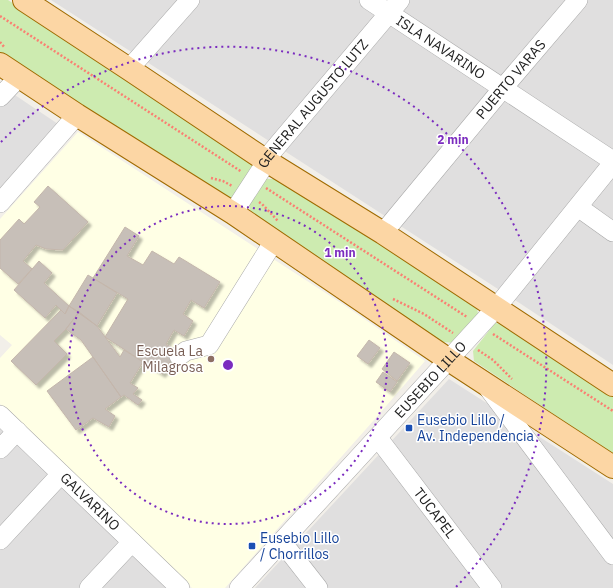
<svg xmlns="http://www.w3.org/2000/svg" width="613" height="588" font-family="'IBM Plex Sans',sans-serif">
	<defs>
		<filter id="shadow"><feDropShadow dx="3.5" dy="3.5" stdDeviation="1" flood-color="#0004"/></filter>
	</defs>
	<rect width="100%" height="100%" fill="#f2efe9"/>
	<path fill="#e0dfdf" d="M51 0H613V365L518 302Z
		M0 85 61 126 0 196Z
		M449 379 613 484V588H255Z
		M0 421 170 588H0Z"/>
	<path fill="#ffffe5" d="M78 132 344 305 425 361 374 420 225 588H192L0 404V358L12 345 0 335V219Z"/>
	<path fill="#cdebb0" d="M0 0H8L250 157 254 168 234 198 223 199 0 54Z
		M265 179H277L476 301 478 314 456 343 443 342 252 217 249 205Z
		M495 323 509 325 613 393V454L474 361 473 351Z"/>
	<path fill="#c7bfb8" stroke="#c4b6ab" filter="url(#shadow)" d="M48 186 88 222 63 250 46 249 36 245 23 261 32 269 18 284 0 268V240L19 219 24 224 40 207 34 202Z
		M125 227 139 236 127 256 143 265 152 251 174 264 179 257 220 282 204 308 191 300 183 314 193 321 184 336 174 330 166 344 177 351 162 374 105 337 128 299 93 278Z
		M39 261 52 273 44 283 69 306 65 314 56 305 45 318 14 290Z
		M88 275 117 293 97 326 69 306Z
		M69 306 79 312 66 329 54 341 67 354 36 385 11 361 61 310 65 314Z
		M79 312 97 326 120 357 124 350 143 362 130 383 138 388 133 394 142 400 138 405 124 395 121 397 81 340 66 329Z
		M369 340 380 348 368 364 357 356Z
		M394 352 410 363 397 381 382 369Z
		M93 357 121 397 105 409 115 416 109 427 93 418 76 430 47 391Z
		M383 372 397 382 390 392 376 382Z"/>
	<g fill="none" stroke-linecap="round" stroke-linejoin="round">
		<defs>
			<g id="minor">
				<path id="s1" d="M369 0 613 161"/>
				<path d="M129 69 190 0"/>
				<path d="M0 97 19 77"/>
				<path d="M0 203 77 115"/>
				<path d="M578 207 613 232"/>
				<path id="s2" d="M233 213 261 170 265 160 400 0"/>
				<path id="s3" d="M383 233 503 88 578 0"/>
				<path d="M179 356 186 351 209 345 274 241"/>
				<path d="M489 389 613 555"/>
				<path id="s4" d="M0 415 180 588"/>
				<path id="s5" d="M378 438 492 588"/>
				<path d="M0 449 17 431"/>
				<path d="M0 540 61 474"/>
				<path d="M282 542 318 588"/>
				<path d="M89 588 132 542"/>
				<path id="s6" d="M239 588 496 308 613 163"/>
			</g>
			<path id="major" d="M24 0 129 69 265 160 383 233 613 385
				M0 64 77 115 233 213 449 360 613 467"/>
		</defs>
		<use href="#minor" stroke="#a9a9a9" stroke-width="20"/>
		<use href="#major" stroke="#a06b00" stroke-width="24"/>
		<path stroke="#fa8072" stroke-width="2.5" stroke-dasharray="2 2" stroke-linecap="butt" d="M0 16 242 172
			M0 42 5 48
			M211 178 223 181 232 186
			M266 188 467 317
			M259 202 262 204 278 221
			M393 299 424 314 453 333
			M493 334 613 411
			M478 350 493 360 512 379"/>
		<use href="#minor" stroke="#fff" stroke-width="19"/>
		<use href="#major" stroke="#fcd6a4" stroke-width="22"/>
	</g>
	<g fill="none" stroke="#7b2cbf" stroke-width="2" stroke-dasharray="2 4">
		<circle cx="228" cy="365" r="159"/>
		<path d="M1 142A318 318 0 1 1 455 588"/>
	</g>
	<circle fill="#8d6e63" stroke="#fff" stroke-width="1.5" cx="211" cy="359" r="4"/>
	<g fill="#1a4fb4" stroke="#fff" stroke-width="1.5">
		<rect x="405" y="424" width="8" height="8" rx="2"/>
		<rect x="248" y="542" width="8" height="8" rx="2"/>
	</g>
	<g text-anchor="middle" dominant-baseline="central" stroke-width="3" stroke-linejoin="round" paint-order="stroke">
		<g font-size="14" fill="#222" stroke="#fff">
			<text stroke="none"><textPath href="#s1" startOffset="86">ISLA NAVARINO</textPath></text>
			<text stroke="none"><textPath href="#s3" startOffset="200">PUERTO VARAS</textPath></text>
			<text stroke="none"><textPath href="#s2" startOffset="136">GENERAL AUGUSTO LUTZ</textPath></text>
			<text stroke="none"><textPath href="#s6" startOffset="283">EUSEBIO LILLO</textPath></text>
			<text stroke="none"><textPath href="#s4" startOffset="125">GALVARINO</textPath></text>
			<text stroke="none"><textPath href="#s5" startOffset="94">TUCAPEL</textPath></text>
		</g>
		<g font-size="14" fill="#785e54" stroke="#fff" text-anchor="end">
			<text x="203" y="351">Escuela La<tspan x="203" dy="16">Milagrosa</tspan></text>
		</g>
		<g font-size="14" fill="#164399" stroke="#fff" text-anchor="start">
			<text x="417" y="420">Eusebio Lillo /<tspan x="417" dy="16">Av. Independencia</tspan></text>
			<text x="260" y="538">Eusebio Lillo<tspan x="260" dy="16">/ Chorrillos</tspan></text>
		</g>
	</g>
	<circle cx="228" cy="365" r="6" fill="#7b2cbf" stroke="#fff" stroke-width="2"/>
	<g font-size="12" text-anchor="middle" font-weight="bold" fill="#7b2cbf" stroke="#fff" stroke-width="3" stroke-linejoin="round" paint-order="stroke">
		<text x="453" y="144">2 min</text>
		<text x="340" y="257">1 min</text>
	</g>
</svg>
